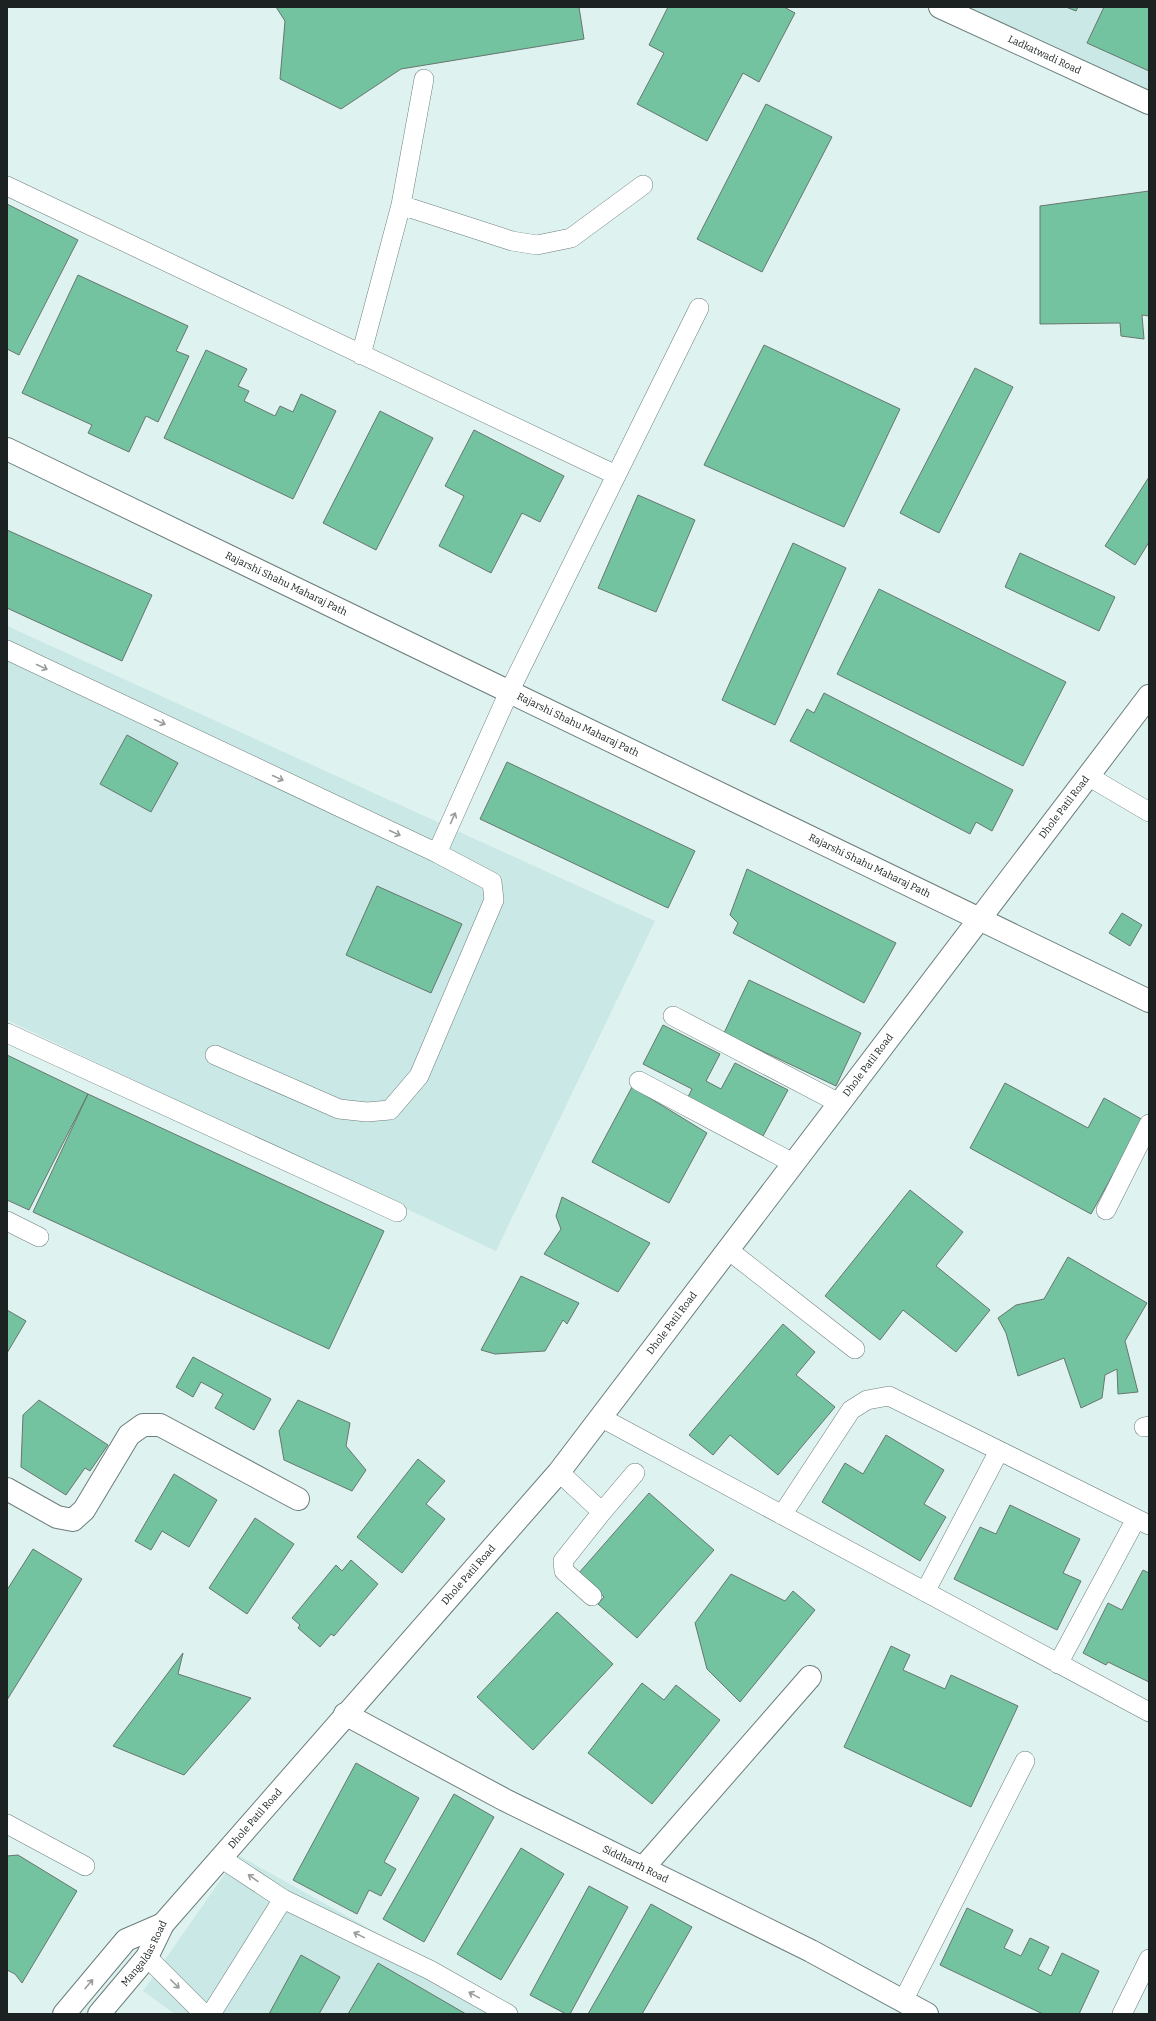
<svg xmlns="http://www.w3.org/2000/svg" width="1156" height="2021" font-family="Bitter,serif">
	<rect width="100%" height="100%" fill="#def2f0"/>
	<path fill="#cae8e5" d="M932 7H1149V104Z
		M7 626 655 921 496 1251 7 1020Z
		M238 1855 521 2014H175L143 1991Z"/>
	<path fill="#74c3a0" stroke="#67766f" d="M276 7H579L584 39 401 69 341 109 280 79 285 21Z
		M668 7H784L795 13 759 82 743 73 707 141 637 104 664 53 649 45Z
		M1066 7H1078L1076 11Z
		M1104 7H1149V71L1087 43Z
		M766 104 832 137 762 272 697 239Z
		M1149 191V316L1142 315 1144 339 1121 336 1120 323 1040 324V206Z
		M7 204 78 240 19 355 7 349Z
		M78 275 188 326 176 351 189 356 158 422 146 416 129 452 88 433 92 425 22 393Z
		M764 345 900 409 844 527 704 465Z
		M206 350 247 369 238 386 249 391 244 401 275 416 280 406 293 412 301 394 336 411 293 499 164 438Z
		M975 368 1013 387 939 533 900 513Z
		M380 411 433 438 376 550 323 523Z
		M474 430 564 476 540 522 522 513 491 573 439 546 464 496 445 486Z
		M1149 477V542L1135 565 1105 546Z
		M638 495 695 520 656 612 598 588Z
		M7 530 152 595 122 661 7 608Z
		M793 543 846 568 775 725 722 700Z
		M1020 553 1115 597 1099 631 1005 587Z
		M879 589 1066 682 1023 766 837 674Z
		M824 693 1013 790 992 831 976 822 970 834 790 741 807 709 814 713Z
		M127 735 178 763 151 812 100 784Z
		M507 762 695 851 668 908 480 819Z
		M747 869 896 943 864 1003 733 933 738 923 730 915Z
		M377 886 462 924 431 993 346 955Z
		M1122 913 1142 925 1130 946 1109 933Z
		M749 980 861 1033 836 1086 724 1033Z
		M663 1025 720 1054 706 1081 721 1089 735 1063 788 1090 763 1136 688 1097 692 1089 643 1064Z
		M7 1055 88 1094 29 1210 7 1200Z
		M1005 1083 1088 1128 1104 1098 1143 1120 1091 1214 970 1148Z
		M632 1087 707 1133 669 1203 592 1162Z
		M88 1094 384 1231 329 1349 33 1212Z
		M910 1190 963 1232 936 1266 990 1310 956 1352 903 1310 880 1340 825 1296Z
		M562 1197 650 1243 618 1292 544 1254 561 1229 556 1216Z
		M1068 1257 1147 1303 1125 1341 1138 1392 1118 1394 1117 1369 1105 1375 1102 1398 1081 1408 1064 1358 1018 1376 1006 1333 998 1318 1016 1305 1044 1299Z
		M521 1276 579 1303 567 1324 563 1320 545 1351 495 1354 481 1350Z
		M7 1310 26 1321 7 1353Z
		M783 1324 815 1352 796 1375 835 1407 778 1475 730 1435 713 1455 689 1435Z
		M193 1357 271 1399 254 1430 215 1408 223 1394 201 1382 193 1397 176 1387Z
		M39 1400 108 1445 90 1471 85 1468 66 1495 21 1467 23 1415Z
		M298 1400 350 1423 346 1446 366 1470 352 1491 284 1460 279 1431Z
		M886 1435 944 1470 924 1504 946 1517 920 1561 822 1502 845 1463 863 1474Z
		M418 1459 445 1481 426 1504 445 1519 402 1573 357 1537Z
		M174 1474 217 1500 189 1547 162 1531 151 1550 135 1541Z
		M649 1493 714 1550 637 1638 598 1604 604 1597 578 1574Z
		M1010 1505 1080 1539 1063 1573 1081 1581 1057 1630 954 1579 980 1527 996 1534Z
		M255 1518 294 1544 247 1614 209 1588Z
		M33 1549 82 1579 7 1700V1590Z
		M351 1560 378 1584 334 1636 331 1634 320 1647 298 1628 300 1625 292 1618 336 1565 342 1571Z
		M1143 1570 1149 1573V1682L1108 1662 1106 1665 1083 1653 1108 1603 1122 1610Z
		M731 1574 785 1601 793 1591 815 1610 740 1702 707 1669 695 1623Z
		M557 1612 613 1664 533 1750 477 1697Z
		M891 1646 910 1655 903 1670 945 1689 951 1675 1018 1706 971 1807 844 1747Z
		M183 1653 178 1674 251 1698 184 1775 113 1746Z
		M642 1683 664 1700 676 1685 720 1720 652 1804 588 1753Z
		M356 1763 419 1798 384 1862 396 1869 381 1896 369 1890 357 1914 293 1880Z
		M454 1794 494 1817 424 1942 383 1919Z
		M521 1848 564 1874 501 1980 457 1954Z
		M18 1855 77 1891 22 1983 15 1974 7 1970V1856Z
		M589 1886 628 1907 570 2014H566L530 1995Z
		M651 1904 692 1927 642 2014H588Z
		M967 1908 1013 1930 1004 1948 1021 1956 1030 1938 1049 1947 1038 1969 1051 1976 1062 1953 1099 1971 1079 2014H1043L940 1965Z
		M301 1955 340 1977 319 2014H269Z
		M378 1963 466 2014H348Z"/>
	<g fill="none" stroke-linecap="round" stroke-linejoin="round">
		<defs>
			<path id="lane" d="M7 186 616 475
				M401 205 512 241 537 245 571 238 643 185
				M361 355 401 205 424 79
				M7 650 437 853 492 882 494 900 419 1076 390 1110 367 1112 339 1109 215 1055
				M1088 776 1149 812
				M437 853 509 692 699 308
				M673 1016 839 1103
				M7 1033 397 1212
				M639 1081 793 1163
				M1106 1210 1149 1124
				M7 1221 39 1237
				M727 1249 855 1349
				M600 1417 1149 1712
				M1144 1427 1149 1426
				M559 1472 602 1512 563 1561 564 1571 592 1596
				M602 1512 635 1473
				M782 1515 851 1410 867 1400 889 1396 1149 1525
				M925 1592 999 1451
				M1058 1664 1136 1519
				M7 1824 85 1866
				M221 1858 283 1899 430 1970 508 2014
				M147 1957 204 2014
				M903 2001 1025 1761
				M211 2014 283 1899
				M1122 2014 1149 1959"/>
			<g id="street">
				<path id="s1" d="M940 7 1149 103"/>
				<path id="s2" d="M7 449 1149 1001"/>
				<path d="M7 1489 57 1517 73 1520 84 1510 129 1435 143 1425H160L298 1499"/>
				<path id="s3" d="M345 1714 505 1800 811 1951 927 2014"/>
				<path d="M643 1868 810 1677"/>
			</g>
			<g id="secondary">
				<path d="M64 2014 126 1940 163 1924"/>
				<path id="s4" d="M99 2014 147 1957 163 1924 559 1472 1149 696"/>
			</g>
		</defs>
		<use href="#lane" stroke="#6b7e7c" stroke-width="20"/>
		<use href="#street" stroke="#6b7e7c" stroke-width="24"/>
		<use href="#secondary" stroke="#6b7e7c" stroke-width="24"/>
		<use href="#lane" stroke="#fff" stroke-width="19"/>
		<use href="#street" stroke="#fff" stroke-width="22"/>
		<use href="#secondary" stroke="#fff" stroke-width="22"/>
	</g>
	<defs><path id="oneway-shaft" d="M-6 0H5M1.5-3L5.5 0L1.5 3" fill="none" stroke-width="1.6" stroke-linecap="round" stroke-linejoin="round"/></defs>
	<g stroke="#989c9b">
		<use href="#oneway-shaft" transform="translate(42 667) rotate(25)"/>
		<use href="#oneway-shaft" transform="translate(160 722) rotate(25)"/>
		<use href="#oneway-shaft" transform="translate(278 778) rotate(25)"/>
		<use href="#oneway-shaft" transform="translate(453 818) rotate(-66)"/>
		<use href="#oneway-shaft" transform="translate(395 833) rotate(25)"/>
		<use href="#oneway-shaft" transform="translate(253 1878) rotate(-145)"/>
		<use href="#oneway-shaft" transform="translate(359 1935) rotate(-154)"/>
		<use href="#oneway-shaft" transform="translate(89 1984) rotate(-50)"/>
		<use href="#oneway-shaft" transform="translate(175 1984) rotate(45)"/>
		<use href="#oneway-shaft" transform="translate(474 1995) rotate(-151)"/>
	</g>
	<g text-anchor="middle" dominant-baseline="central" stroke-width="4" stroke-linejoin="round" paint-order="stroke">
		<g font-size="10" fill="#1b2221" stroke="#eefffd">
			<text stroke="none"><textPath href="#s1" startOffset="115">Ladkatwadi Road</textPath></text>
			<text stroke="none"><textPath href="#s2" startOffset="310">Rajarshi Shahu Maharaj Path</textPath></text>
			<text stroke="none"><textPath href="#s2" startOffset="634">Rajarshi Shahu Maharaj Path</textPath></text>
			<text stroke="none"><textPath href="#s4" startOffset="1547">Dhole Patil Road</textPath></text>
			<text stroke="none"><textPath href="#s2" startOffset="958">Rajarshi Shahu Maharaj Path</textPath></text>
			<text stroke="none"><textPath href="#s4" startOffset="1223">Dhole Patil Road</textPath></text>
			<text stroke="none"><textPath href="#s4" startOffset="899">Dhole Patil Road</textPath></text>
			<text stroke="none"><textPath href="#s4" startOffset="575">Dhole Patil Road</textPath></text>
			<text stroke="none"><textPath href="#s4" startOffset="251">Dhole Patil Road</textPath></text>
			<text stroke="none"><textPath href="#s3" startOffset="327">Siddharth Road</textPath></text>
			<text stroke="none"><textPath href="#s4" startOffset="76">Mangaldas Road</textPath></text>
		</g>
	</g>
	<rect width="1156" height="2021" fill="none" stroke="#1b2221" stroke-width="16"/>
</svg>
